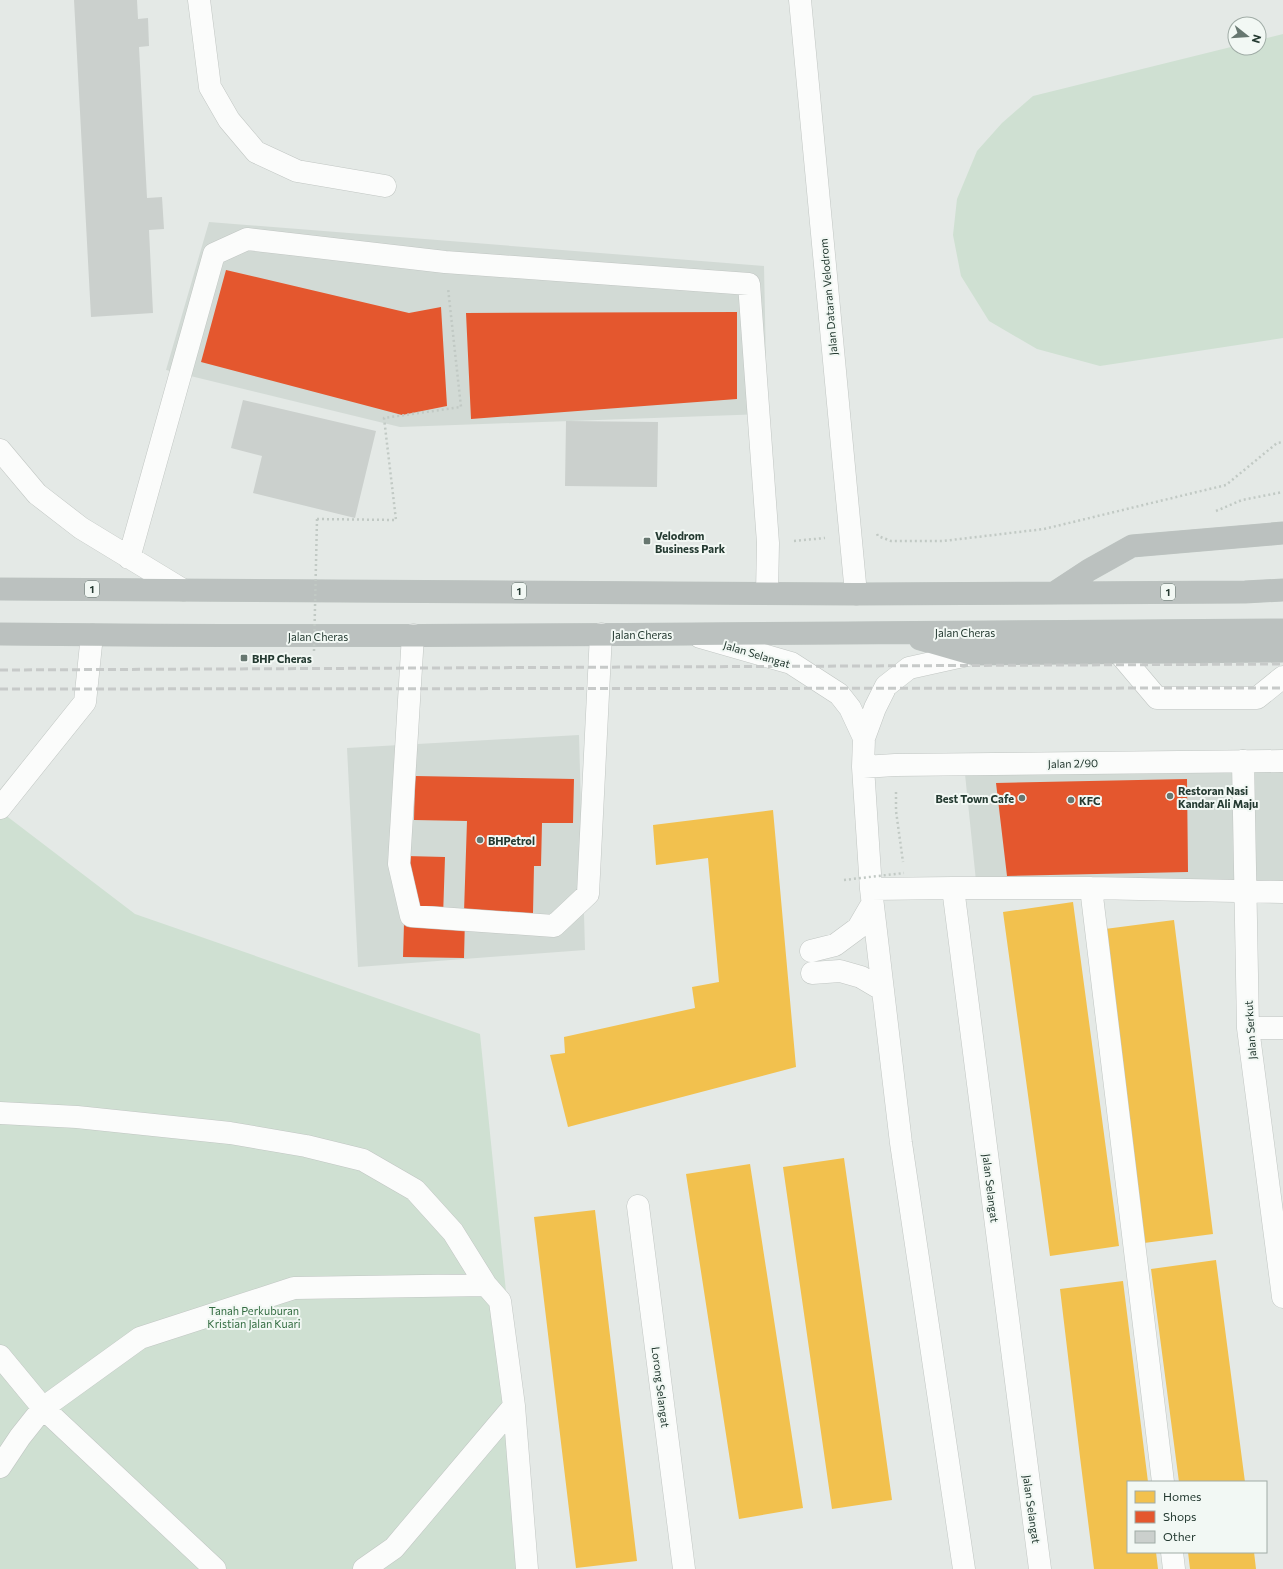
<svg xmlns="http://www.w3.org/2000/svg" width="1283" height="1569" font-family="Commissioner,sans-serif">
	<rect width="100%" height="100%" fill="#e4e9e6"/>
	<path fill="#d2dad5" d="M209 222 764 266 767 414 400 427 166 370Z
		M579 735 585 950 358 967 347 748Z
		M1283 771V885L976 881 965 774Z"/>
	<path fill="#cfe0d2" d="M1283 34V338L1100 366 1037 349 989 321 961 276 953 235 957 199 977 151 1002 123 1033 96 1235 46V48H1259V40Z
		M0 811 135 914 480 1034 534 1569H0Z"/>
	<path fill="#f2c14e" d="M773 810 796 1067 568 1127 550 1055 565 1053 564 1037 695 1008 692 987 719 982 708 858 656 865 653 825Z
		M1073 902 1119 1246 1050 1256 1003 912Z
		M1174 920 1213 1234 1144 1243 1105 929Z
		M844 1158 892 1500 832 1509 783 1167Z
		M750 1164 803 1508 739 1519 686 1174Z
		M595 1210 637 1561 576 1568 534 1217Z
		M1216 1260 1245 1482H1179L1151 1269Z
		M1123 1281 1148 1482H1128V1552H1156L1158 1569H1094L1080 1457 1060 1289Z
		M1188 1552H1254L1256 1569H1190Z"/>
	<path fill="#e4572e" d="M226 270 409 313 441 307 447 406 402 415 201 362Z
		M737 312V399L471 419 466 313Z
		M415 776 574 779 573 823H542L541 866H534L533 913 464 912 467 821 414 820Z
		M1187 779 1188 872 1007 876 996 783Z
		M406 856 445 857 443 917 465 918 464 958 403 957Z"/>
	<path fill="#cbd0cd" d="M74 0H137L138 19 148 18 149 46 139 47 147 198 162 197 164 229 149 230 153 313 91 317Z
		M243 400 376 431 355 518 253 493 262 456 231 448Z
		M566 421 658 422 657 487 565 486Z"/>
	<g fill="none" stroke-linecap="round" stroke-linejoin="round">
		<defs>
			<path id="minor" d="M199 0 210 87 229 120 256 152 297 171 385 186
				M800 0 856 594
				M0 450 37 494 81 528 183 590
				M129 558 214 254 247 239 445 262 749 284 768 543 767 593
				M413 635 399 864 411 916 554 926 588 894 601 634
				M700 637 791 663 839 694 850 708 864 738
				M1119 653 1157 698H1257L1283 677
				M1243 761 1248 1028 1283 1297
				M863 767 895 765 1283 761
				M0 808 85 702 92 635
				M953 888H1091L1283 892
				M1091 888 1163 1482
				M871 889 953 888 1040 1569
				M811 951 835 945 858 928 872 904
				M812 973 840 971 861 977 883 990
				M1248 1028H1283
				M0 1113 77 1117 230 1133 306 1146 363 1160 415 1190 453 1232 486 1285 500 1301 514 1406 527 1569
				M638 1206 684 1569
				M0 1356 43 1408 215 1569
				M0 1467 20 1437 43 1408 140 1338 294 1288 486 1285
				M1172 1552 1174 1569
				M364 1569 394 1548 514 1406
				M964 1569 901 1143 871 889 863 767 864 738 875 708 886 686 909 668 972 654"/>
			<path id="highway" d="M0 589 856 594 1245 592 1283 590
				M1054 593 1089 570 1132 546 1283 533
				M0 634C282 637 563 635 845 633 991 631 1137 632 1283 630
				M920 639 972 654 1283 651"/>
		</defs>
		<use href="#minor" stroke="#c1c6c3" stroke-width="23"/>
		<use href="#highway" stroke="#bdc4c1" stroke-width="23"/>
		<path stroke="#c1c9c4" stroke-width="2.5" stroke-dasharray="2 3" stroke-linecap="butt" d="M1216 511 1242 500 1283 492
			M317 519 396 520 384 418 461 407 448 288
			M877 534 878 536 891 541H943L1044 529 1226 485 1277 443 1283 442
			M794 541 825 538
			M896 792V811L903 862"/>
		<use href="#minor" stroke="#fbfcfb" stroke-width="22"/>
		<use href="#highway" stroke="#bbc1bf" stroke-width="22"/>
		<path stroke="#c7cac9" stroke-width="3" stroke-dasharray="8 4" stroke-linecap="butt" d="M0 670 1283 664
			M0 689 1283 688"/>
		<path stroke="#c1c9c4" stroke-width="2.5" stroke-dasharray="2 3" stroke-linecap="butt" d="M314 651 317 519
			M844 880 904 873"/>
	</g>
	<g fill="#677770" stroke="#f2f8f4" stroke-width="1.5">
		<rect x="643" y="537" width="8" height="8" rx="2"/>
		<rect x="240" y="654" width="8" height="8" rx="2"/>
		<circle cx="1170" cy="796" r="4"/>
		<circle cx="1022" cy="798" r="4"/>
		<circle cx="1071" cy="800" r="4"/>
		<circle cx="480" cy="840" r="4"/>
	</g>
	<g text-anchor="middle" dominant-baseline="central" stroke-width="4" stroke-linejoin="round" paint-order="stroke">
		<g fill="#f2f8f4" stroke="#62736c" stroke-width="1">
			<rect x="85" y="581" width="14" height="16" rx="3"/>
			<rect x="512" y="583" width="14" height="16" rx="3"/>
			<rect x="1161" y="584" width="14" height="16" rx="3"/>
		</g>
		<g font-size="10" font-weight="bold" fill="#243a31">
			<text x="92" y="589">1</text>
			<text x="519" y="591">1</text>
			<text x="1168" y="592">1</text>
		</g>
		<g font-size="11" fill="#243a31" stroke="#f2f8f4">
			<text transform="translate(828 297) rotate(-95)">Jalan Dataran Velodrom</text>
			<text x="965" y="632">Jalan Cheras</text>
			<text x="642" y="634">Jalan Cheras</text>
			<text x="318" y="636">Jalan Cheras</text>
			<text transform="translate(757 654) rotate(17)">Jalan Selangat</text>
			<text transform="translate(1073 763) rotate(-1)">Jalan 2/90</text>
			<text transform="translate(1250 1030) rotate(-94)">Jalan Serkut</text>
			<text transform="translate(991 1188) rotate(83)">Jalan Selangat</text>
			<text transform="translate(661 1387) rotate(83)">Lorong Selangat</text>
			<text transform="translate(1032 1509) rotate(82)">Jalan Selangat</text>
		</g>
		<g font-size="11" font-weight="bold" fill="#243a31" stroke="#f2f8f4" text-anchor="start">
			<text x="655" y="535">Velodrom<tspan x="655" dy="13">Business Park</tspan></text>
			<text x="252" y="658">BHP Cheras</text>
			<text x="1178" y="790">Restoran Nasi<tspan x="1178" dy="13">Kandar Ali Maju</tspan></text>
			<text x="1014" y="798" text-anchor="end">Best Town Cafe</text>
			<text x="1079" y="800">KFC</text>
			<text x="488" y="840">BHPetrol</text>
		</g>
		<g font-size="11" fill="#336c41" stroke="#f2f8f4">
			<text x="254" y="1310">Tanah Perkuburan<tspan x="254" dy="13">Kristian Jalan Kuari</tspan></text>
		</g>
	</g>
	<rect x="1127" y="1481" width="140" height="72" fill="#f2f8f4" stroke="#a0aca6"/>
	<rect x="1135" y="1491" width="20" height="12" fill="#f2c14e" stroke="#a0aca6"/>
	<text x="1163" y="1501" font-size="12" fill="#243a31">Homes</text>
	<rect x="1135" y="1511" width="20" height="12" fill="#e4572e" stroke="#a0aca6"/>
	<text x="1163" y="1521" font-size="12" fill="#243a31">Shops</text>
	<rect x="1135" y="1531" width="20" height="12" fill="#cbd0cd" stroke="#a0aca6"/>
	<text x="1163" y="1541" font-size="12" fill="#243a31">Other</text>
	<g transform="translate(1247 36) rotate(107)"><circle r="19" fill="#f2f8f4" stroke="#a0aca6"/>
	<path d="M0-3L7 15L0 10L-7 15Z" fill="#677770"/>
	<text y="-6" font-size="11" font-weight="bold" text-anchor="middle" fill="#243a31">N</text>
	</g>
</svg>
